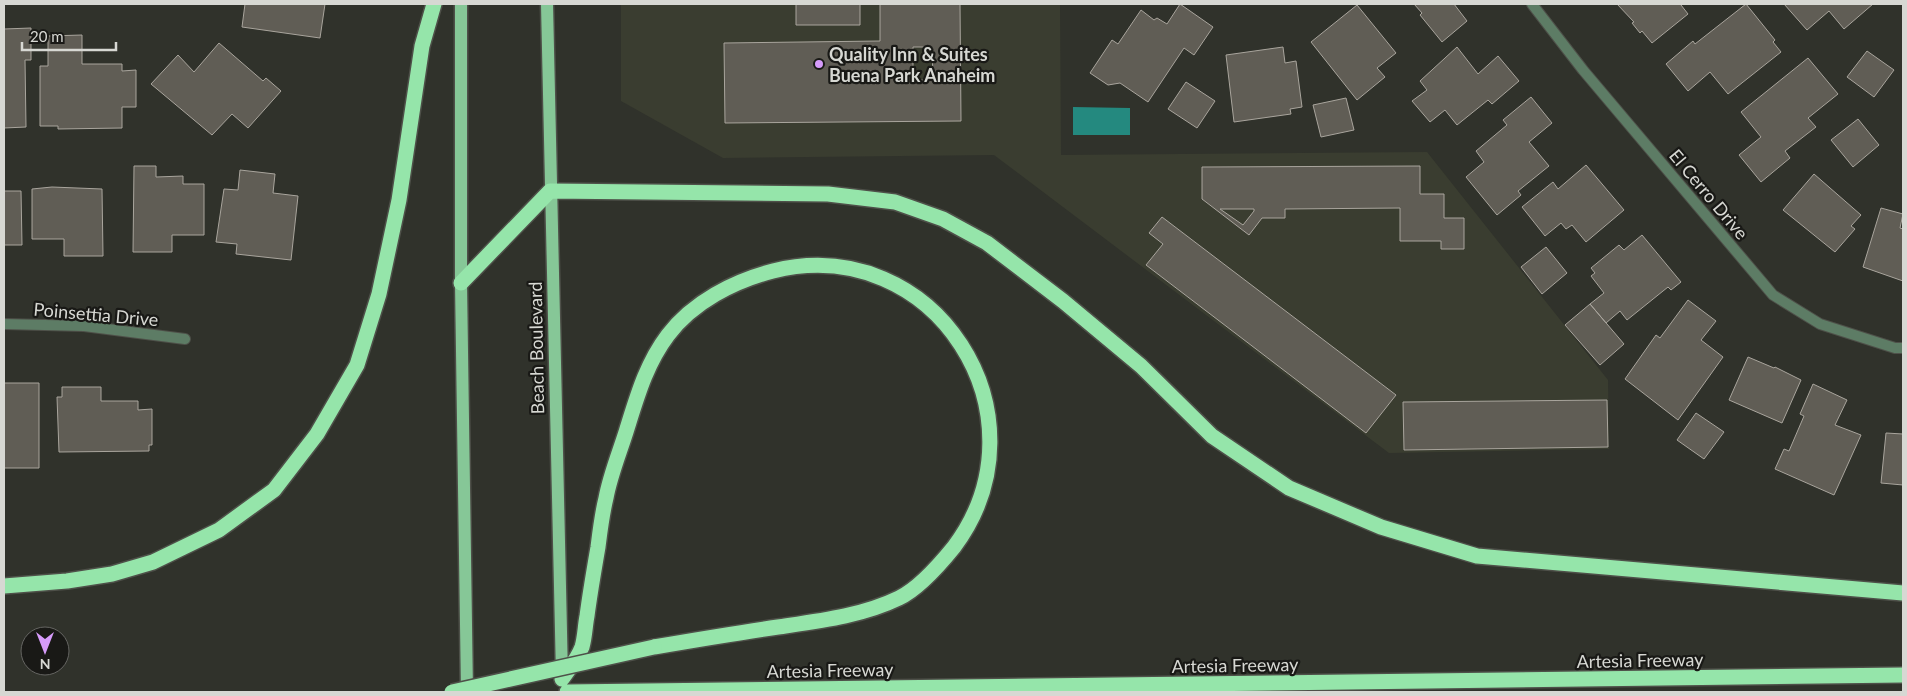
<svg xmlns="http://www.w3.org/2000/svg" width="1907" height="696" font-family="Lato,sans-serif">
	<rect width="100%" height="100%" fill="#30322b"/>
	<path fill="#3a3d30" d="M621 4H1060L1061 155 1427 152 1608 380 1609 449 1389 453 994 155 723 158 621 101Z"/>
	<path fill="#24897f" d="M1073 107 1130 108V135H1073Z"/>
	<path fill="#605d55" stroke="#a9a59d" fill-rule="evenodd" d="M245 4H325L320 38 242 27Z
		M796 4H860V25H796Z
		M880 4H960L961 121 725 123 724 43 880 41ZM913 47H932L933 80H913Z
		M1180 4 1213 27 1194 55 1184 48 1148 102 1120 83 1108 85 1090 73 1112 40 1118 44 1141 10 1154 20 1157 18 1167 24Z
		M1414 4H1454L1467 21 1442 42 1420 15 1422 13Z
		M1617 4H1683L1681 5 1688 14 1652 43 1642 31 1640 33 1632 23 1634 22Z
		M1746 4 1775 40 1773 42 1781 52 1728 94 1710 72 1688 91 1666 64 1693 41 1695 44Z
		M1784 4H1873L1844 29 1829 11 1807 30Z
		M1357 5 1396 53 1377 68 1385 77 1357 100 1311 42Z
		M31 28V60H25L26 127 4 128V29Z
		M82 35V64H122V71L136 70V107H122V128L58 129V126H40V66H48V36Z
		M219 43 263 81 266 78 281 91 248 128 232 114 212 135 151 84 178 55 194 72Z
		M1283 47 1285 63 1296 61 1302 107 1290 109 1291 114 1234 122 1226 55Z
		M1457 47 1478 74 1498 56 1519 81 1492 104 1488 100 1457 125 1445 110 1430 122 1412 101 1427 90 1420 81Z
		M1867 51 1894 70 1874 97 1847 77Z
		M1808 58 1838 94 1808 118 1816 127 1785 151 1790 158 1761 182 1739 155 1761 137 1741 112Z
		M1186 82 1215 101 1197 128 1168 109Z
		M1531 97 1552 123 1529 142 1549 166 1518 191 1521 195 1497 215 1466 177 1484 162 1476 151 1507 125 1503 120Z
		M1346 98 1354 130 1321 137 1313 105Z
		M1858 119 1879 145 1853 167 1831 140Z
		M1586 165 1624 210 1586 242 1572 225 1566 229 1561 223 1545 236 1522 207 1553 182 1558 189Z
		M134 166H156V177L183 176V184H204V235H172V252H133Z
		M1420 166V194H1444V218H1464V249H1441V241H1400V208L1285 209V218H1262L1249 235 1202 199V167ZM1220 209H1254V211L1243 225Z
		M240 170 275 174 273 193 298 196 291 260 236 254 237 244 216 242 224 189 238 190Z
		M1814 174 1861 215 1851 226 1855 229 1835 252 1783 210Z
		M4 175V191H21L22 245H4Z
		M52 187 102 189 103 256H64V239H32V189Z
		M1881 208 1903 214 1900 228 1903 229V281L1863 267Z
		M1162 217 1396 395 1366 433 1146 265 1163 244 1149 233Z
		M1642 235 1681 282 1671 290 1668 287 1627 320 1620 311 1606 323 1590 304 1604 293 1591 276 1595 273 1591 268 1619 245 1624 250Z
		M1546 247 1567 273 1542 294 1521 267Z
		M1688 300 1716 321 1701 340 1723 357 1678 420 1625 379 1656 335 1660 338Z
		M1590 304 1624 344 1600 365 1565 325Z
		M1748 357 1774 368 1775 367 1801 380 1782 423 1729 400Z
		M4 383H39V468H4Z
		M1813 384 1847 400 1835 425 1861 435 1834 495 1775 469 1784 449 1789 451 1804 416 1800 414Z
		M62 387H101V401H138V410L152 409V445H149V451L59 452 57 397H62Z
		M1607 400 1608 447 1404 450 1403 402Z
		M1696 413 1724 432 1704 459 1677 440Z
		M1886 433 1903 434V485L1881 483Z"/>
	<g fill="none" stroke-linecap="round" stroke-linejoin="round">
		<defs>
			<path id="street" d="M1532 4 1583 70 1773 295 1820 324 1895 348H1903
				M4 324 84 326 185 339"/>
			<path id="primary" d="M461 4V283L467 692
				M547 4 562 676"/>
			<path id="highway" d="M461 283 550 191 828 194 895 202 943 219 987 243 1063 301 1141 366 1212 436 1289 488 1381 527 1477 556 1903 593
				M4 586 67 581 112 574 153 562 219 530 274 490 317 434 357 365 379 294 399 200 422 46 434 4
				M562 679C569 669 578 658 582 647 585 637 585 626 587 616 590 593 594 570 598 547 600 531 602 514 606 498 610 476 619 454 626 432 637 397 646 364 668 335 693 302 734 281 773 271 935 231 1052 416 954 547 941 563 918 589 899 598 862 616 819 621 778 627 737 633 695 640 654 647
				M567 692 1903 675"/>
		</defs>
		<use href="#street" stroke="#4e5049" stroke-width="12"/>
		<use href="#primary" stroke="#4e5049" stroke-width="15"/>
		<use href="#highway" stroke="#4e5049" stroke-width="18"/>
		<use href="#street" stroke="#5d7c65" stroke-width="10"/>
		<use href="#primary" stroke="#86c797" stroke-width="12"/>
		<use href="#highway" stroke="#95e5aa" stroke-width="15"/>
		<defs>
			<path id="highway-bridge" d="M452 692 654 647"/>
		</defs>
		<use href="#highway-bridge" stroke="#4e5049" stroke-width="18" stroke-linecap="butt"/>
		<use href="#highway-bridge" stroke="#95e5aa" stroke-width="15"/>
	</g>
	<circle fill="#d69bfa" stroke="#191916" stroke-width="2" cx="819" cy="64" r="5"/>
	<g text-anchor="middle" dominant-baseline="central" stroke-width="4.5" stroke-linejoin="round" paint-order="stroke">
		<g font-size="18" font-weight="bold" fill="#d7d8d3" stroke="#191916" text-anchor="start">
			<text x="829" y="54">Quality Inn &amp; Suites<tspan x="829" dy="21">Buena Park Anaheim</tspan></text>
		</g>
		<g font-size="18" fill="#d7d8d3" stroke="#191916">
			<text transform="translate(1709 194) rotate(50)">El Cerro Drive</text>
			<text transform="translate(96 314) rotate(5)">Poinsettia Drive</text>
			<text transform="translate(536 348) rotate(-91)">Beach Boulevard</text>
			<text transform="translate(1640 660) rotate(-1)">Artesia Freeway</text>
			<text transform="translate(1235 665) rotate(-1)">Artesia Freeway</text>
			<text transform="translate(830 670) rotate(-1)">Artesia Freeway</text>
		</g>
	</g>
	<rect width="1907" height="696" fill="none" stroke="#d7d8d3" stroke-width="10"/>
	<g transform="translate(45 651) rotate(180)"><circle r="24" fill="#191916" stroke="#656562"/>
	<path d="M0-4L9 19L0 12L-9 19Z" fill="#d69bfa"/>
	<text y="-8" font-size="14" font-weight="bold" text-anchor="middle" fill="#d7d8d3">N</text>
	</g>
	<path d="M22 42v8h94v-8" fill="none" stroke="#d7d8d3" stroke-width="2.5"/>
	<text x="30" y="42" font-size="15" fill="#d7d8d3" stroke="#191916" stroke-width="4" paint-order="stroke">20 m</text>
</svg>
